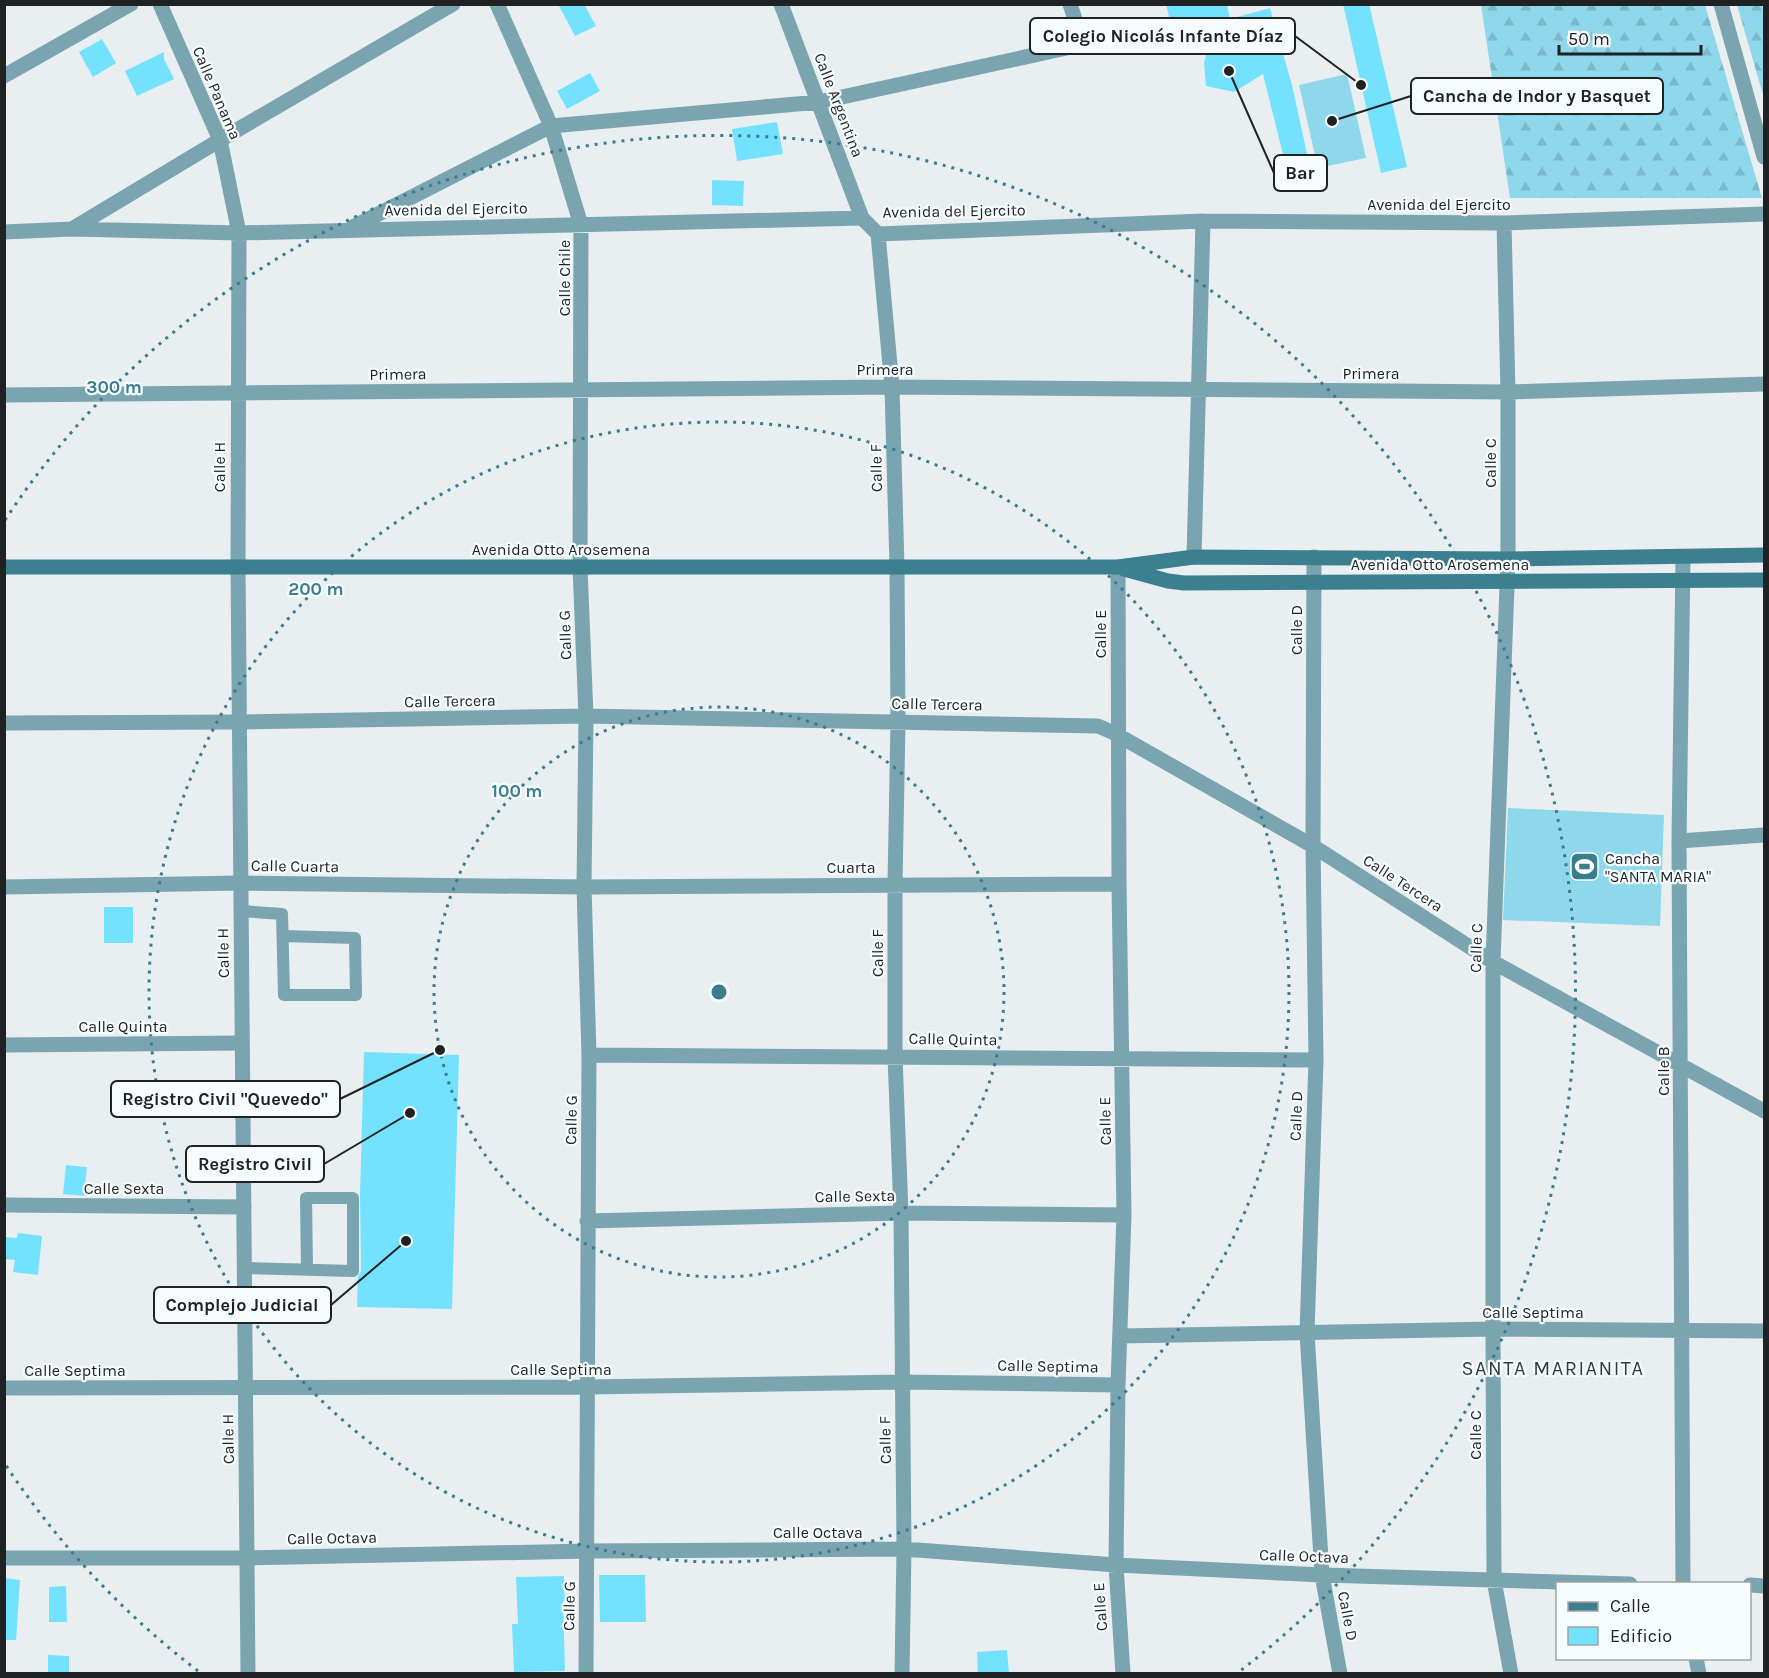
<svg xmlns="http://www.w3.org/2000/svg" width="1769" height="1678" font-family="Karla,sans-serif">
	<defs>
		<pattern id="forest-firs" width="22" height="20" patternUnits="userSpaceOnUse" patternTransform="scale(1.5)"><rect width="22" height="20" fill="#8fd7eb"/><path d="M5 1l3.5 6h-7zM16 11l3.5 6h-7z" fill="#7bb8c9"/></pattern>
	</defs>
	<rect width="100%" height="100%" fill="#e9eef0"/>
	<path fill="url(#forest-firs)" d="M1481 5H1705L1762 198H1510Z
		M1737 5H1762L1764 15V98Z"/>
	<path fill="#8fd7eb" d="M1347 74 1366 158 1318 168 1299 85Z
		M1508 808 1664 815 1660 926 1503 920Z"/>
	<path fill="#74e2ff" d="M558 4H584L596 26 575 36Z
		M1166 4H1227L1230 19 1270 8 1292 85 1309 163 1286 166 1263 74 1234 92 1206 86 1204 63 1210 41 1176 48Z
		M1343 4H1369L1407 167 1381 173Z
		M102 39 116 63 93 77 79 52Z
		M164 52V59L174 79 137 96 125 71Z
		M590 73 600 91 567 109 557 91Z
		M777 122 783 154 737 161 732 129Z
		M712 180 744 181 743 206 712 205Z
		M104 907H133V943H104Z
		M364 1052 459 1055 452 1309 357 1307 358 1277 361 1271 360 1194Z
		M66 1165 87 1167 84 1196 63 1194Z
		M18 1233 42 1236 38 1275 13 1272 15 1260 4 1259V1237L17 1238Z
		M599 1575H645L646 1622H600Z
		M564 1576 565 1601H563L565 1671 514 1672 512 1624H518L516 1577Z
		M4 1578 20 1580 16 1640H4Z
		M66 1586 67 1622H49V1587Z
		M1007 1650 1009 1674H978L977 1652Z
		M48 1655 69 1656V1674H48Z"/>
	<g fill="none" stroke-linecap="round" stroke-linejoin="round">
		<path stroke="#79a4b0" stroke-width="12" d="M241 911 282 914 284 995H356L355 938 283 936
			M245 1268 353 1271V1198H306L307 1270"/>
		<path stroke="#79a4b0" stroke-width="15" d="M160 4 220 140 239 233 238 567
			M497 4 551 126 581 225 580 567 586 716 584 887 589 1055 586 1674
			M781 4 862 218
			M1721 4 1764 157
			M4 76 131 4
			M1504 223 1508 392V559L1493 962V1329L1494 1580 1511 1674
			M353 227 551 126 819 102 1071 47C1084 36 1074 18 1070 4
			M72 229 220 140 453 4
			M4 232 72 229 239 233 862 218 878 234 1203 221 1504 223 1764 214
			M878 234 892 387 897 567 898 722 895 885V1056L901 1213 904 1549 902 1674
			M4 395 892 387 1508 392 1764 384
			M1194 557 1203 221
			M1314 557 1313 846 1316 1060 1307 1333 1322 1575 1340 1674
			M1118 567 1119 884 1124 1215 1118 1385 1116 1565 1123 1674
			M4 723 239 722 586 716 1098 726 1114 733 1313 846 1493 962 1764 1111
			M1679 841 1764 835
			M4 887 241 883 584 887 1119 884
			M4 1045 242 1043
			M589 1055 1316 1060
			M4 1205 244 1207
			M587 1221 901 1213 1124 1215
			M1121 1336 1493 1329 1764 1331
			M4 1388 587 1387 902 1382 1118 1385
			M4 1558H247L588 1551 904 1549 1116 1565 1322 1575 1630 1584
			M1683 1584 1679 841 1683 558
			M1750 1585 1764 1586
			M1696 1658 1699 1674"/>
		<path stroke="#79a4b0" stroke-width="15" d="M238 567 248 1674"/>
		<path stroke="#3b7f91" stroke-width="15" d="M4 567H1118L1194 557 1508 559 1764 555
			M1124 569 1168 581 1184 583 1764 580"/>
	</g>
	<g fill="none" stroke="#3a7d8e" stroke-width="3" stroke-dasharray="3 6">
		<circle cx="719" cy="992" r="285"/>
		<circle cx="719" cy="992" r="570"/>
		<path d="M198 1671A856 856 0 0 1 5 1464M5 520A856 856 0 1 1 1240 1671"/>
	</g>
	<defs>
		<symbol id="stadium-square" viewBox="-11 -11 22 22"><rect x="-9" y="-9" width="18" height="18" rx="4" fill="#3a7d8e" stroke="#f6fcfd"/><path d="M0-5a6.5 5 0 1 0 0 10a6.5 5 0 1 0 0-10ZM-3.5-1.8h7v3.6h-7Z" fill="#fff"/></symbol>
	</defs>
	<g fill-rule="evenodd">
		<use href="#stadium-square" x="1568" y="850" width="33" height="33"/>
	</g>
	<g text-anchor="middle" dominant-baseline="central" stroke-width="4.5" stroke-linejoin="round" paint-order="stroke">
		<g font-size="16" fill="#1f2122" stroke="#f6fcfd">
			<text transform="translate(217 93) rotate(67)">Calle Panama</text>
			<text transform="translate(839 105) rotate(69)">Calle Argentina</text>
			<text x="1439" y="204">Avenida del Ejercito</text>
			<text transform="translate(456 209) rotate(-1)">Avenida del Ejercito</text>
			<text transform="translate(954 211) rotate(-1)">Avenida del Ejercito</text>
			<text transform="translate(564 278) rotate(-90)">Calle Chile</text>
			<text x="885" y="369">Primera</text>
			<text x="1371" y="373">Primera</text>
			<text transform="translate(398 374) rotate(-1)">Primera</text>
			<text transform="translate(1490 463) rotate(-90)">Calle C</text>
			<text transform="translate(219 467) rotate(-90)">Calle H</text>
			<text transform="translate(876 468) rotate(-91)">Calle F</text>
			<text x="561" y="549">Avenida Otto Arosemena</text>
			<text x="1440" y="564">Avenida Otto Arosemena</text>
			<text transform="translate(1296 630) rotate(-90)">Calle D</text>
			<text transform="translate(1100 634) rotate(-90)">Calle E</text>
			<text transform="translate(565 635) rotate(-92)">Calle G</text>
			<text transform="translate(450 701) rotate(-1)">Calle Tercera</text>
			<text transform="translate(937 704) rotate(1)">Calle Tercera</text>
			<text transform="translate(295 866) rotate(1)">Calle Cuarta</text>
			<text x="851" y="867">Cuarta</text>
			<text transform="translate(1403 883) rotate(33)">Calle Tercera</text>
			<text transform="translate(1476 948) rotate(-88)">Calle C</text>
			<text transform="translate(223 953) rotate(-91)">Calle H</text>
			<text transform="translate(877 953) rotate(-90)">Calle F</text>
			<text x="123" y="1026">Calle Quinta</text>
			<text transform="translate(953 1039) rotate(1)">Calle Quinta</text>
			<text transform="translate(1663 1071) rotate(-90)">Calle B</text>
			<text transform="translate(1296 1116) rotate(-88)">Calle D</text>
			<text transform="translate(571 1120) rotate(-89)">Calle G</text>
			<text transform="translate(1105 1121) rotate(-91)">Calle E</text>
			<text x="124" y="1188">Calle Sexta</text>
			<text transform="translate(855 1196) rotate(-1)">Calle Sexta</text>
			<text x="1533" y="1312">Calle Septima</text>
			<text transform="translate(1048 1366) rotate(1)">Calle Septima</text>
			<text x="561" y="1369">Calle Septima</text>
			<text x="75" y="1370">Calle Septima</text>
			<text transform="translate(1475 1435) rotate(-90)">Calle C</text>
			<text transform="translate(228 1439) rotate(-91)">Calle H</text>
			<text transform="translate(885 1440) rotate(-91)">Calle F</text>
			<text x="818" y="1532">Calle Octava</text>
			<text transform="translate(332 1538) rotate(-1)">Calle Octava</text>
			<text transform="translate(1304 1556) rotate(2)">Calle Octava</text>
			<text transform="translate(569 1606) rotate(-89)">Calle G</text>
			<text transform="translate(1100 1607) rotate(-94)">Calle E</text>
			<text transform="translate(1348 1616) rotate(79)">Calle D</text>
		</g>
		<g font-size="16" fill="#1f2122" stroke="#f6fcfd" text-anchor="start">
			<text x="1605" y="858">Cancha<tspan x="1605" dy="18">"SANTA MARIA"</tspan></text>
		</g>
		<g font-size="20" letter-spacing="1.5" fill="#363a3b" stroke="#f6fcfd">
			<text x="1553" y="1368">SANTA MARIANITA</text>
		</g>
	</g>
	<circle cx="719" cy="992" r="9" fill="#3a7d8e" stroke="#f6fcfd" stroke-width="3"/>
	<g font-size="18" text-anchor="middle" font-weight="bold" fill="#3a7d8e" stroke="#f6fcfd" stroke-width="4.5" stroke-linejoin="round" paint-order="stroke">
		<text x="114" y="393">300 m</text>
		<text x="316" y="595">200 m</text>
		<text x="517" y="797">100 m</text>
	</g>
	<path fill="none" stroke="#1f2122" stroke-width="2" d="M1361 85L1295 36M1332 121L1411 96M1229 71L1274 173M440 1050L340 1099M410 1113L324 1164M406 1241L331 1305"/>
	<g fill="#1f2122" stroke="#f6fcfd" stroke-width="2">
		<circle cx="1361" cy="85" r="6"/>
		<circle cx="1332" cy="121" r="6"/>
		<circle cx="1229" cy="71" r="6"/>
		<circle cx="440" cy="1050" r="6"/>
		<circle cx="410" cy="1113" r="6"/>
		<circle cx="406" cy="1241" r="6"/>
	</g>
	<g fill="#f6fcfd" stroke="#1f2122" stroke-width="2">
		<rect x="1030" y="18" width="265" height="36" rx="6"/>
		<rect x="1411" y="78" width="252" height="36" rx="6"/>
		<rect x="1274" y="155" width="53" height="36" rx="6"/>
		<rect x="111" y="1081" width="229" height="36" rx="6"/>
		<rect x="186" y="1146" width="138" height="36" rx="6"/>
		<rect x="154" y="1287" width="177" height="36" rx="6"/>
	</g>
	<g font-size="18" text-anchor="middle" font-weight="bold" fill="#1f2122">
		<text x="1163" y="42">Colegio Nicolás Infante Díaz</text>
		<text x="1537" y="102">Cancha de Indor y Basquet</text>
		<text x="1300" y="179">Bar</text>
		<text x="225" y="1105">Registro Civil "Quevedo"</text>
		<text x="255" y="1170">Registro Civil</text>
		<text x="242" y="1311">Complejo Judicial</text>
	</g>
	<rect width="1769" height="1678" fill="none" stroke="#1f2122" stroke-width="12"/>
	<rect x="1556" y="1582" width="195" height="78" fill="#f6fcfd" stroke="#a0a4a5" stroke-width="1.5"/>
	<rect x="1568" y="1602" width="30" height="9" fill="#3b7f91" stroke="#a0a4a5" stroke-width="1.5"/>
	<text x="1610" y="1612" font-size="18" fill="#1f2122">Calle</text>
	<rect x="1568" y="1627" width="30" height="18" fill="#74e2ff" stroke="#a0a4a5" stroke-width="1.5"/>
	<text x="1610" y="1642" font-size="18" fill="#1f2122">Edificio</text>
	<path d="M1559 45v9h142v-9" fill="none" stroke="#1f2122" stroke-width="3"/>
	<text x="1568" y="45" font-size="18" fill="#1f2122" stroke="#f6fcfd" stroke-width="4.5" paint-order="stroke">50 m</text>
</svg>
